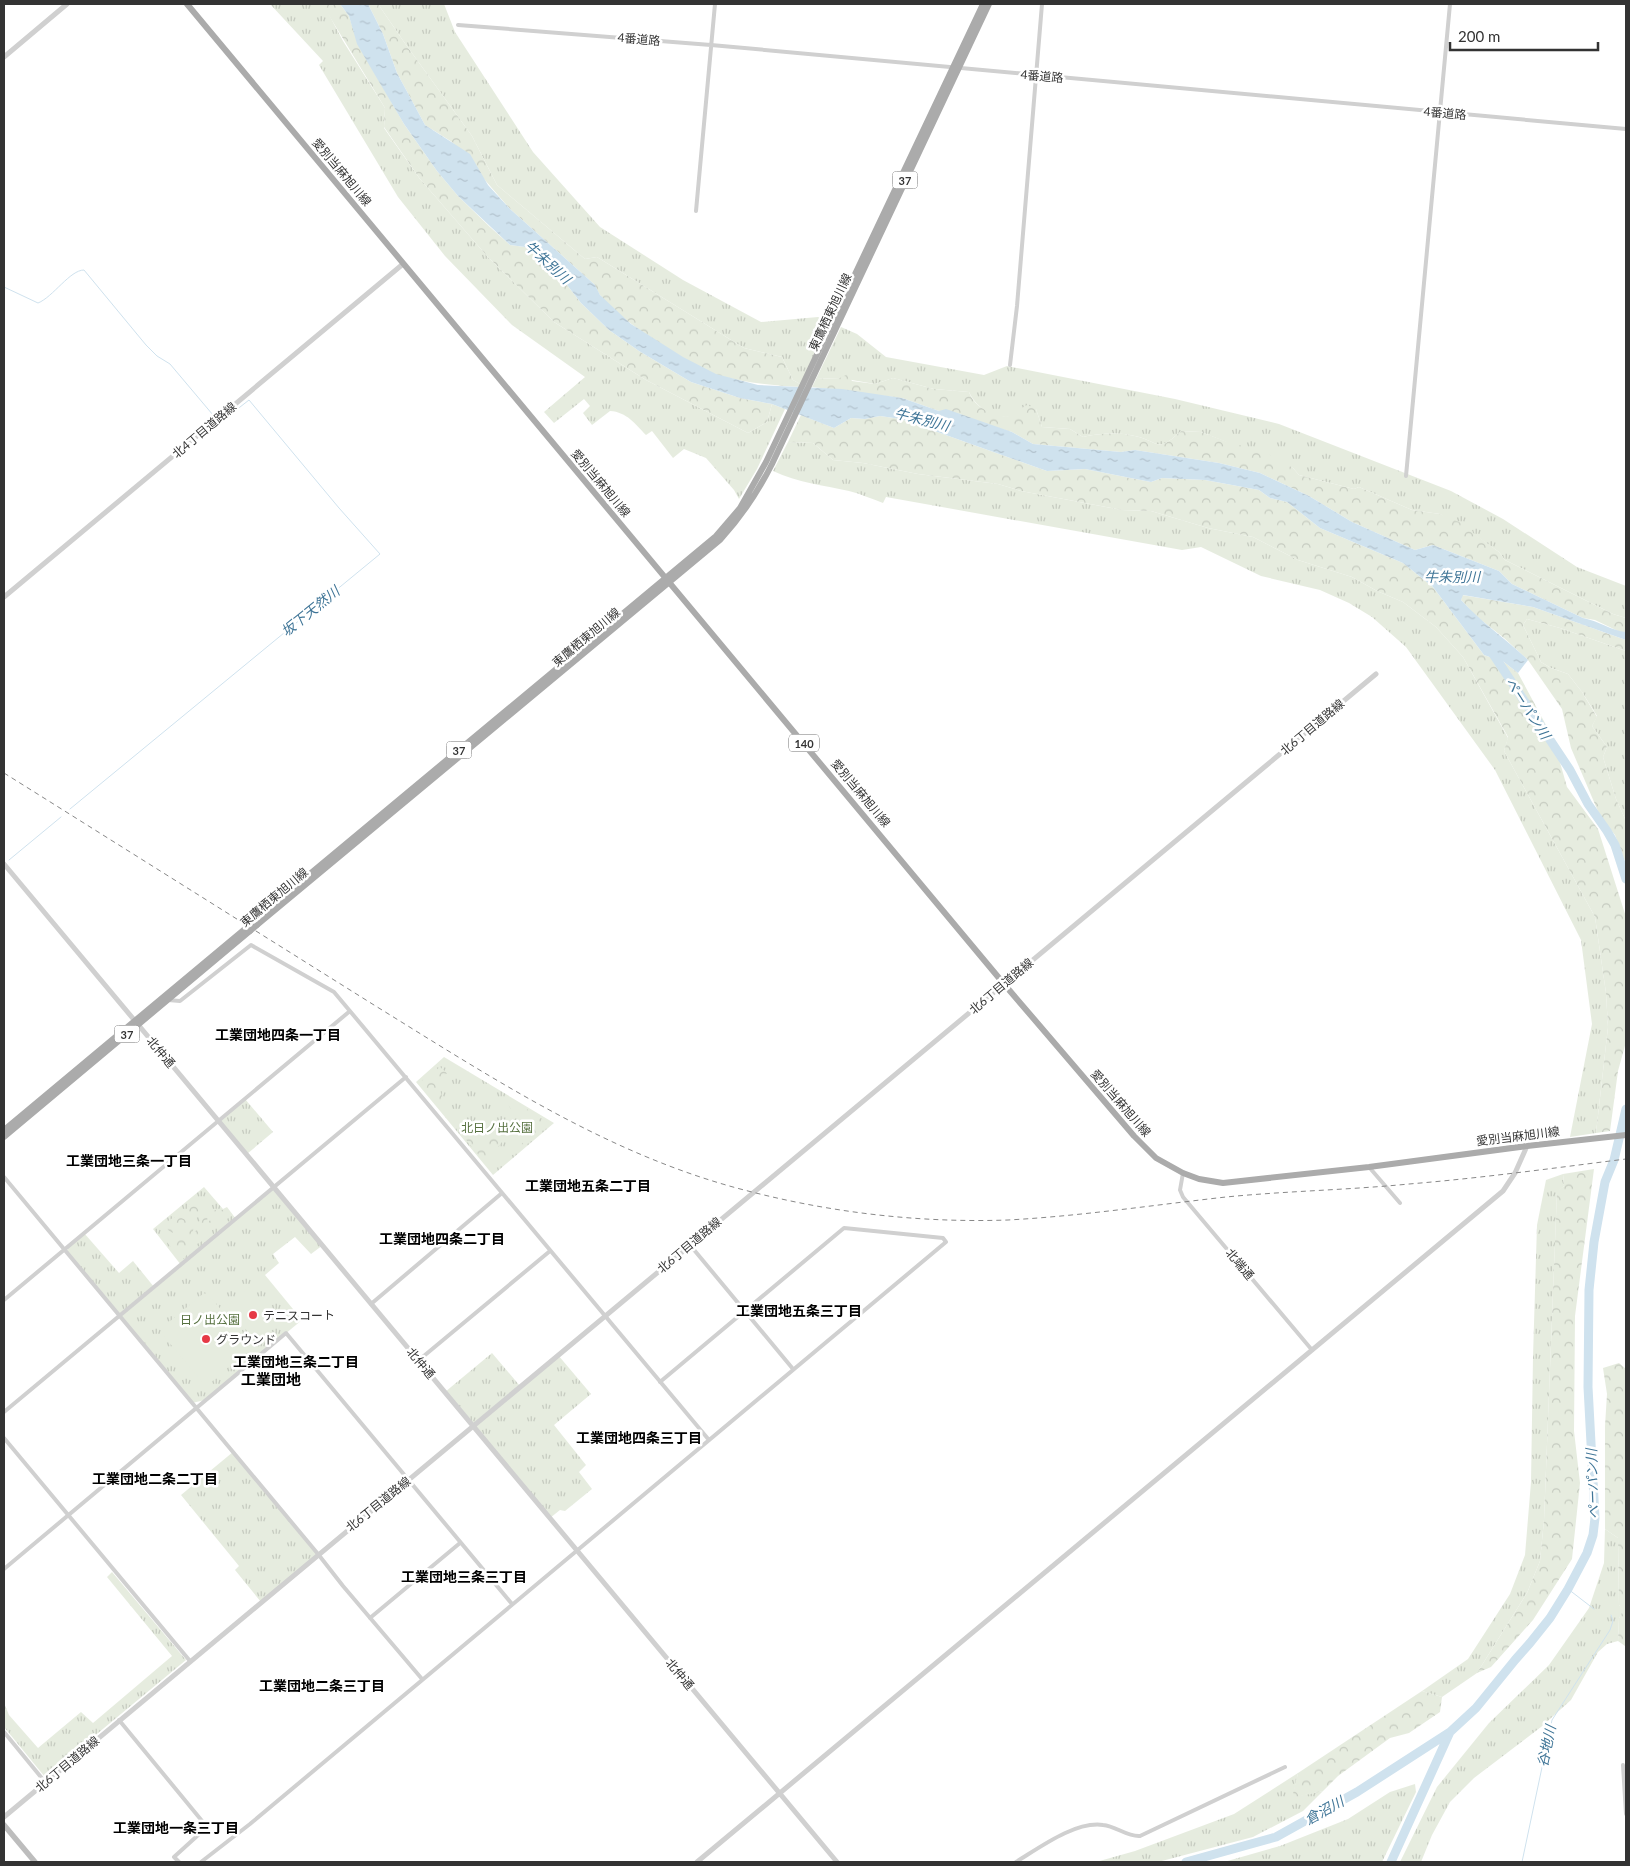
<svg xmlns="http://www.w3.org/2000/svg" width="1630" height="1866" font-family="Lato,'Noto Sans JP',sans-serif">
	<defs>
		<pattern id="grass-tufts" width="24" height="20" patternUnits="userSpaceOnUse" patternTransform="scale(1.25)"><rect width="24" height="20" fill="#e6ecdf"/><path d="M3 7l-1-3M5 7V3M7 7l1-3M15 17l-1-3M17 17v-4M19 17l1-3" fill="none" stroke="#c6cbc0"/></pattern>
		<pattern id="forest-crowns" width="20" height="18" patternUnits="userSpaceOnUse" patternTransform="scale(1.25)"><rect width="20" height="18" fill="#e6ecdf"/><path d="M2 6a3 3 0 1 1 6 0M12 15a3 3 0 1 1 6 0" fill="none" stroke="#c6cbc0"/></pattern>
		<pattern id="water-ripples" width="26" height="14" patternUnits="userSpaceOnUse" patternTransform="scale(1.25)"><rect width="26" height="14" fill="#cfe2ee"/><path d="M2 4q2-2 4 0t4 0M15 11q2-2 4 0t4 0" fill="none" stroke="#b2c2cd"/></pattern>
	</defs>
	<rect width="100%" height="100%" fill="#fff"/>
	<path fill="url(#grass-tufts)" d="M270 4H322L325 7 343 41 385 108 384 128 420 179 487 256 554 322 646 380 748 433 767 422 772 404 785 409 757 469 739 499 734 490 706 458 684 449 673 458 652 431 646 435C635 424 627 412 610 411L592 425 583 413 590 406 584 399 554 423 544 412 585 377 512 325 445 256 398 197 319 65 323 61Z
		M378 4H444L455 32 533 152 600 227 683 280 761 322 818 317 832 323 802 385 793 380 782 357 744 348 597 257 585 259 497 185 472 136 404 42Z
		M841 327 857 334 886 357 984 375 1007 366 1175 399 1279 424 1451 491 1503 519 1577 567 1626 586V618L1613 614 1505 560 1499 552 1472 533 1440 514 1412 510 1359 487 1354 489 1299 475 1293 468 1201 432 1181 431C1156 454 1161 442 1135 436 1120 432 1098 433 1083 437L1070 429 1042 427 1036 409C1027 411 1015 417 1006 417 991 417 975 406 969 392L934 389 893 378 875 384 840 378 816 379Z
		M788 442 813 443 833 460 863 463 918 474 998 484 1021 491 1122 510 1151 511 1208 528 1253 537 1298 560 1352 577 1377 591 1403 602 1436 627 1463 657 1508 738 1504 751 1595 917 1606 993 1608 1027 1596 1133 1570 1137 1592 1024 1581 940 1495 770 1406 647 1372 617 1349 603 1320 590 1261 576 1201 547 1182 550 886 497 883 503C872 499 861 494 849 491 823 485 798 483 773 471Z
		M1527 619 1560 628 1626 651V821L1616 799 1603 757 1607 747 1592 726 1597 716 1582 692 1568 674 1551 668 1541 662 1523 625Z
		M444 1057 554 1123 493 1175 416 1082Z
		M245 1099 273 1132 247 1154 219 1121Z
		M1563 1174 1564 1186 1557 1192 1544 1520 1540 1561 1527 1593 1477 1673 1442 1697 1422 1691 1468 1659 1510 1594 1525 1555 1531 1482 1533 1357 1537 1225 1546 1180Z
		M204 1187 223 1209 227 1207 236 1219 274 1187 323 1245 311 1254 295 1237 273 1254 279 1263 265 1275 302 1320 205 1400 192 1403 67 1253 68 1247 84 1233 119 1273 133 1261 154 1287 181 1265 153 1229Z
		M492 1353 520 1386 558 1355 591 1394 554 1425 586 1465 579 1472 592 1489 565 1511 560 1510 550 1518 445 1392Z
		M233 1452 318 1554 261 1602 235 1570 239 1566 181 1495Z
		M1605 1529 1618 1538 1619 1605 1624 1611 1619 1618 1618 1641 1607 1644 1598 1652 1571 1700 1541 1727 1474 1778 1450 1802 1432 1835 1421 1862H1400L1437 1787 1489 1723 1549 1665 1589 1608 1604 1563Z
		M112 1572 186 1660 45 1777 4 1727V1703L9 1715 38 1748 81 1712 93 1723 172 1656 107 1577Z
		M1298 1773 1293 1797 1323 1791 1303 1811 1253 1837 1158 1862H1096L1135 1851 1234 1814Z
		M1415 1784 1416 1792 1382 1862H1224L1280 1846 1348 1819 1390 1792Z"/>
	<path fill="url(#forest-crowns)" d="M322 4H340L349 16 358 44 404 124 437 171 458 196 490 227 510 245 525 247 545 263 567 285 581 303 609 330 639 351 691 382 740 398 772 404 767 422 748 433 646 380 554 322 487 256 420 179 384 127 385 108Z
		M368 4H378L404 42 472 136 497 185 585 259 597 257 744 348 782 357 793 380 802 385 801 387C772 385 745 383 717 375 689 366 618 319 600 295 598 292 596 288 595 285L510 209 452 142 425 125 397 73 383 34Z
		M848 374 852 381 875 384 893 378 934 389 969 392C975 408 991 414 1007 417L1027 405 1036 409 1042 427 1070 429 1083 437C1098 433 1120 432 1135 436 1161 442 1156 454 1181 431L1201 432 1225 441 1267 453 1293 468 1299 475 1354 489 1359 487 1412 510 1440 514 1471 527 1473 533 1499 552 1505 560 1613 614 1626 618V632H1620L1595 620 1583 618 1512 584 1499 571 1433 545 1415 550 1352 522 1309 496 1260 473 1219 463 1135 450 1121 452 1033 444 1012 432 939 411 902 398 812 387 816 379 840 378Z
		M801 415 834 428 851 418 865 419 880 416 901 419 1047 471 1085 469 1151 482 1162 478 1205 480 1259 490 1270 498 1287 502 1320 528 1403 563 1433 587 1484 655 1504 662 1518 673 1553 738 1567 787 1598 829 1626 917V1042L1618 1071 1610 1131 1596 1133 1608 1027 1606 993 1595 917 1504 751 1508 737 1463 657 1436 627 1403 602 1377 591 1352 577 1298 560 1253 537 1208 528 1151 511 1122 510 1021 491 998 484 918 474 863 463 833 460 813 443 788 442Z
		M1462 595 1533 607 1626 640V651L1560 628 1527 619 1523 625 1541 662 1551 668 1568 674 1582 692 1597 717 1592 726 1607 747 1603 757 1616 799 1626 821V864L1615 835 1600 816 1571 748 1562 709 1528 660 1504 638 1476 616 1461 600Z
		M440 1067 447 1073C433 1091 443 1088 444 1107L453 1114 452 1117 448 1118 420 1082Z
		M508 1097 547 1122 548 1126 517 1153H515V1149L530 1137V1131C526 1126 526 1120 522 1114L512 1112C511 1107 507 1105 505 1100Z
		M515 1118 519 1120 521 1124 518 1129 507 1136 497 1148 496 1156 487 1165 458 1130C472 1132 479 1139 495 1137L497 1140 506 1132 514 1127 512 1123Z
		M1594 1169 1575 1316 1574 1431 1580 1483 1572 1559 1533 1620 1491 1667 1477 1673 1527 1593 1540 1561 1544 1520 1557 1191 1564 1186 1563 1174Z
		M198 1199 205 1203 203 1208 208 1212 207 1222 213 1219V1211L218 1209 226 1211 231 1216 223 1222 214 1227 207 1238 197 1244 182 1260 166 1241 169 1239 176 1242 179 1234 170 1232 165 1226 169 1220 177 1216 191 1222 194 1227 192 1234 200 1227V1217H193L186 1211 189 1205Z
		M1619 1363 1626 1369V1659L1625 1646 1618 1641 1619 1618 1623 1611 1619 1605 1618 1538 1605 1529V1426L1607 1394 1603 1368Z
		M1422 1691 1442 1697 1440 1712 1409 1733 1390 1738 1338 1776 1323 1791 1292 1798 1298 1773Z"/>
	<path fill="#e6ecdf" d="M249 1287 279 1324 256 1342 227 1306Z
		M204 1293 212 1299 251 1345 250 1348 208 1385 204 1384 162 1334 163 1327Z"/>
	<path fill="url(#water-ripples)" d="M340 4H368L383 34 397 73 425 125 470 154 488 185 510 209 595 285 600 295 631 324 683 357 716 374 758 385 842 389 902 398 939 411 946 409 1012 432 1033 444 1121 452 1135 450 1219 463 1260 473 1309 496 1352 522 1415 550 1433 545 1499 571 1512 584 1583 618C1599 621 1612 631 1626 632V640L1533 607 1463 595 1461 600C1481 622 1506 639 1528 660L1518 673 1504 662 1484 655 1433 587 1403 563 1320 528 1287 502 1270 498 1259 490 1205 480 1162 478 1151 482 1085 469 1047 471 901 419 880 416 865 419 851 418 834 428 772 404 740 398 691 382 639 351 609 330 581 303 567 285 545 263 525 247 510 245 458 196 437 171 404 124 375 75 357 44 349 16Z"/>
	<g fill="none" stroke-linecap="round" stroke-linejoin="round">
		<path stroke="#cfe2ee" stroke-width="1" d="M4 287 38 303C53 297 70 270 84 270L146 345 157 356 170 364 213 415
			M219 423H222L230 415
			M70 809 380 554 339 508 249 400 235 411
			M9 860 61 817
			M1568 1589 1594 1609
			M1522 1862 1552 1720 1610 1630 1613 1621 1611 1615"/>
		<path stroke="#cfe2ee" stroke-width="9" d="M1491 651 1570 770 1588 804 1607 831 1615 845 1626 879
			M1186 1862 1276 1837 1357 1792 1450 1732
			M1391 1862 1450 1732 1476 1708 1515 1660 1530 1643 1550 1618 1568 1589 1587 1553 1593 1535 1595 1518 1588 1387 1589 1290 1594 1242 1605 1182 1614 1160 1626 1109"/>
		<path stroke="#d0d0d0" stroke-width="4" d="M458 25 711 45 1626 129
			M696 211 715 4
			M1010 365 1017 306 1042 4
			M1406 476 1450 4
			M168 1000 180 1001 251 945 334 992 709 1440
			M1369 1167 1400 1203
			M1183 1173 1180 1190 1183 1197 1312 1350
			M4 1177 318 1554 343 1586 422 1679
			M690 1245 793 1369
			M4 1300 350 1011
			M371 1304 502 1193
			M419 1360 550 1251
			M4 1412 406 1077
			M4 1438 190 1661
			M4 1569 286 1333 512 1604
			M370 1618 460 1543
			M119 1720 207 1827 174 1857 179 1862
			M4 1732 45 1782
			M1623 1765 1626 1814
			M201 1862 250 1824 946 1242 943 1238 844 1228 660 1382
			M1016 1862C1039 1848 1075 1821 1103 1825 1116 1826 1127 1837 1140 1836L1285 1767"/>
		<path stroke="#d0d0d0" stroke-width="5" d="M4 57 67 4
			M4 597 403 264
			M4 864 837 1862
			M4 1817 1376 674
			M697 1862 1503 1191 1515 1173 1527 1146"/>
		<path stroke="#bdbdbd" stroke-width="5.5" d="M4 1825 35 1862"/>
		<path stroke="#ababab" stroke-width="6" d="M187 4 1004 984 1134 1136 1156 1158 1183 1173 1199 1179 1223 1183 1369 1167 1527 1146 1626 1135
			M252 922 716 536 740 508 766 462 983 4
			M257 925 720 540C741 517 758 492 772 464L989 4
			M4 1130 246 928
			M4 1137 250 931"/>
		<path stroke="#888" stroke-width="1" stroke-dasharray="5 4" stroke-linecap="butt" d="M4 773C127 850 251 928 374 1005 494 1079 610 1156 748 1191 833 1213 921 1223 1008 1220 1081 1216 1154 1205 1226 1197 1287 1191 1348 1190 1409 1184 1482 1178 1554 1168 1626 1159"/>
		<path stroke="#ababab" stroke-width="6" d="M246 928 252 922
			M250 931 257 925"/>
	</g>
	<g fill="#e63946" stroke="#fff" stroke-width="2">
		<circle cx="253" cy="1315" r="5"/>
		<circle cx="206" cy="1339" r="5"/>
	</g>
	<g text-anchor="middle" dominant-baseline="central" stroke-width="5" stroke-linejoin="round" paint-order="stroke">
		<g fill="#fff" stroke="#707070" stroke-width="1">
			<rect x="892.5" y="171.5" width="25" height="17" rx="4"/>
			<rect x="789" y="734.5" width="30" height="17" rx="4"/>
			<rect x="446.5" y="741.5" width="25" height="17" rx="4"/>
			<rect x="114.5" y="1025.5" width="25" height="17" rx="4"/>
		</g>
		<g font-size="11" font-weight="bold" fill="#333">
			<text x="905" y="180">37</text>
			<text x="804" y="743">140</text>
			<text x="459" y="750">37</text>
			<text x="127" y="1034">37</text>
		</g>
		<g font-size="12" fill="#333" stroke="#fff">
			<text transform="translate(639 39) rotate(5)">4番道路</text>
			<text transform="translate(1042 76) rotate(5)">4番道路</text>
			<text transform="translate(1445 113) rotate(5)">4番道路</text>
			<text transform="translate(342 172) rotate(50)">愛別当麻旭川線</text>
			<text transform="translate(830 312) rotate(-65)">東鷹栖東旭川線</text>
			<text transform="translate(204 430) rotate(-40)">北4丁目道路線</text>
			<text transform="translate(601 483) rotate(50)">愛別当麻旭川線</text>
			<text transform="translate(586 637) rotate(-40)">東鷹栖東旭川線</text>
			<text transform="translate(1312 727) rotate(-40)">北6丁目道路線</text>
			<text transform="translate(861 793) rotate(50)">愛別当麻旭川線</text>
			<text transform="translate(274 897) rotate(-40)">東鷹栖東旭川線</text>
			<text transform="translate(1001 986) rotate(-40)">北6丁目道路線</text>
			<text transform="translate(161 1052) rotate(50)">北仲通</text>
			<text transform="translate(1121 1103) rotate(49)">愛別当麻旭川線</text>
			<text transform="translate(1518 1136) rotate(-7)">愛別当麻旭川線</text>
			<text transform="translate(689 1245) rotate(-40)">北6丁目道路線</text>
			<text transform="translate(1240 1264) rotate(50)">北端通</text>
			<text transform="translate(421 1363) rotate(50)">北仲通</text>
			<text transform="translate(378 1504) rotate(-39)">北6丁目道路線</text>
			<text transform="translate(680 1674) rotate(50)">北仲通</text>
			<text transform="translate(67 1764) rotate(-40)">北6丁目道路線</text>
		</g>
		<g font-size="12" fill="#56703f" stroke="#fff">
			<text x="497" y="1127">北日ノ出公園</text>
			<text x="210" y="1319">日ノ出公園</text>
		</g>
		<g font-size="12" fill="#333" stroke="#fff" text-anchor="start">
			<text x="263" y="1315">テニスコート</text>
			<text x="216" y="1339">グラウンド</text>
		</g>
		<g font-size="14" font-style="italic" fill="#3f7597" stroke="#fff">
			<text transform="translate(548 262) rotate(42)">牛朱別川</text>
			<text transform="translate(922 419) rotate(14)">牛朱別川</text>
			<text x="1452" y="576">牛朱別川</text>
			<text transform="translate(310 611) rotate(-39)">坂下天然川</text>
			<text transform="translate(1528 708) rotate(57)">ペーパン川</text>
			<text transform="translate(1592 1484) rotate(-92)">ペーパン川</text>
			<text transform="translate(1546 1746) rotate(-78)">谷地川</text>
			<text transform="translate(1324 1810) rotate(-29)">倉沼川</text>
		</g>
		<g font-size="14" font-weight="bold" fill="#000" stroke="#fff">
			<text x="278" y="1034">工業団地四条一丁目</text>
			<text x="129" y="1160">工業団地三条一丁目</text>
			<text x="588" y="1185">工業団地五条二丁目</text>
			<text x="442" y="1238">工業団地四条二丁目</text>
			<text x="799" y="1310">工業団地五条三丁目</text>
			<text x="296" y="1361">工業団地三条二丁目</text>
			<text x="639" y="1437">工業団地四条三丁目</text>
			<text x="155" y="1478">工業団地二条二丁目</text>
			<text x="464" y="1576">工業団地三条三丁目</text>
			<text x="322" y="1685">工業団地二条三丁目</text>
			<text x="176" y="1827">工業団地一条三丁目</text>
		</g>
		<g font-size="15" font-weight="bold" fill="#000" stroke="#fff">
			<text x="271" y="1379">工業団地</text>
		</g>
	</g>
	<rect width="1630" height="1866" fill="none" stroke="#333333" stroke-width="10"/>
	<path d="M1450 42v8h148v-8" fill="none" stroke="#333333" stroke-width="2.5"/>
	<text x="1458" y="42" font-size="15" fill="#333333" stroke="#ffffff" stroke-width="4" paint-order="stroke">200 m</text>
</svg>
